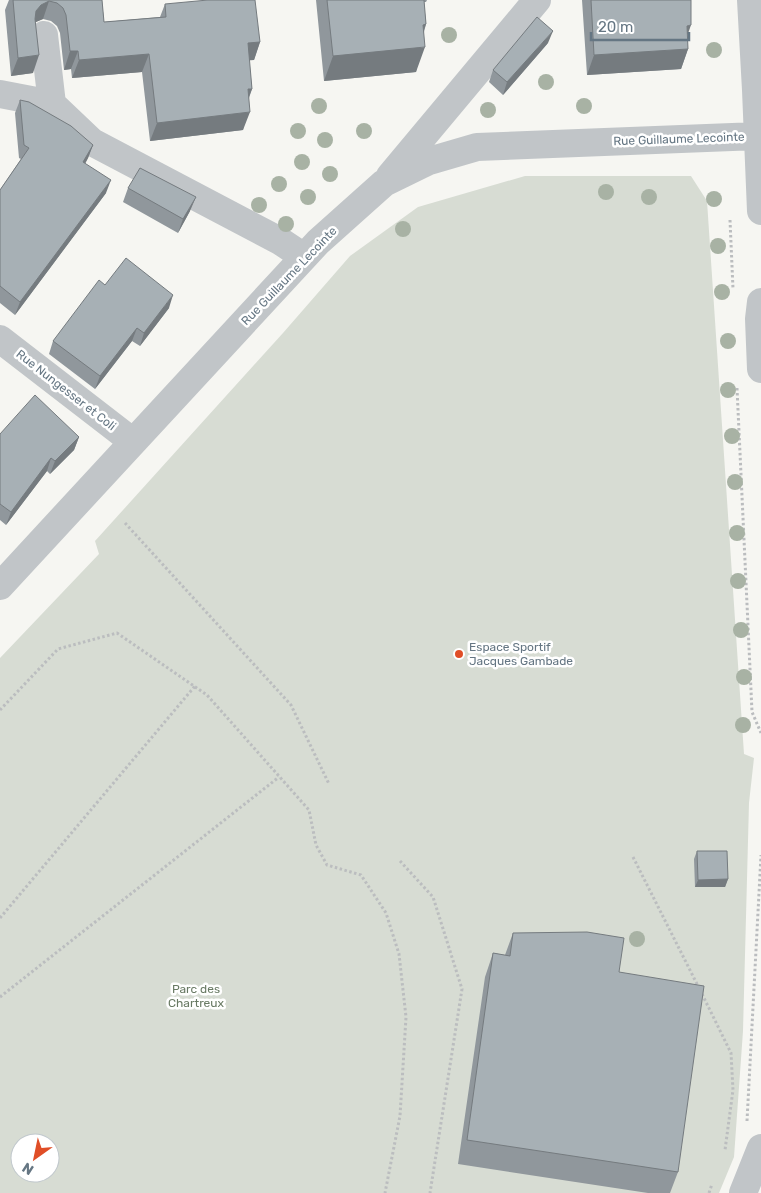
<svg xmlns="http://www.w3.org/2000/svg" width="761" height="1193" font-family="Rubik,sans-serif">
	<rect width="100%" height="100%" fill="#f6f6f2"/>
	<path fill="#d7dcd3" fill-rule="evenodd" d="M525 176H691L707 201 744 754 754 758 749 803 743 1031 734 1157 719 1193H0V658L99 554 95 541 283 333 350 256 418 207ZM20 1143H50V1173H20Z"/>
	<g fill="none" stroke-linecap="round" stroke-linejoin="round">
		<path stroke="#bbbdbf" stroke-width="3" stroke-dasharray="2.5 2.5" stroke-linecap="butt" d="M730 220 733 289
			M737 388 752 712 761 733
			M125 523 291 705 329 784
			M0 710 58 649 117 633 207 695 309 810 316 845 327 865 361 875 386 913 399 954 406 1017 400 1116 385 1193
			M633 857 698 986
			M400 861 433 897 462 989 430 1193
			M0 918 195 686
			M702 994 731 1053 733 1090 725 1150
			M0 997 279 777
			M747 1121 761 855
			M709 1193 712 1184"/>
		<path stroke="#c1c5c8" stroke-width="28" d="M751 0 756 90 761 211
			M44 35 52 104 92 142 280 241 304 257
			M0 94 52 104
			M390 176 537 0
			M761 302 759 319 761 369
			M0 339 132 441
			M0 586 318 242 384 183 429 161 477 147 758 136
			M743 1193 761 1148"/>
	</g>
	<g fill="#a8b2a4">
		<circle cx="449" cy="35" r="8"/>
		<circle cx="714" cy="50" r="8"/>
		<circle cx="546" cy="82" r="8"/>
		<circle cx="319" cy="106" r="8"/>
		<circle cx="584" cy="106" r="8"/>
		<circle cx="488" cy="110" r="8"/>
		<circle cx="298" cy="131" r="8"/>
		<circle cx="364" cy="131" r="8"/>
		<circle cx="325" cy="140" r="8"/>
		<circle cx="302" cy="162" r="8"/>
		<circle cx="330" cy="174" r="8"/>
		<circle cx="279" cy="184" r="8"/>
		<circle cx="606" cy="192" r="8"/>
		<circle cx="308" cy="197" r="8"/>
		<circle cx="649" cy="197" r="8"/>
		<circle cx="714" cy="199" r="8"/>
		<circle cx="259" cy="205" r="8"/>
		<circle cx="286" cy="224" r="8"/>
		<circle cx="403" cy="229" r="8"/>
		<circle cx="718" cy="246" r="8"/>
		<circle cx="722" cy="292" r="8"/>
		<circle cx="728" cy="341" r="8"/>
		<circle cx="728" cy="390" r="8"/>
		<circle cx="732" cy="436" r="8"/>
		<circle cx="735" cy="482" r="8"/>
		<circle cx="737" cy="533" r="8"/>
		<circle cx="738" cy="581" r="8"/>
		<circle cx="741" cy="630" r="8"/>
		<circle cx="744" cy="677" r="8"/>
		<circle cx="743" cy="725" r="8"/>
		<circle cx="637" cy="939" r="8"/>
	</g>
	<path fill="#90979c" d="M9 0H102L104 22 160 17 165 4 260 42 254 60H249L252 89 249 98 243 130 150 141 142 72 72 78 71 69 64 70 60 33 57 26 51 21 43 19 35 22 33 73 11 76 5 10Z
		M316 0H427L426 2H424L426 24 424 32 416 72 324 81Z
		M582 0H691L687 36 688 49 681 69 587 75Z
		M548 43 503 95 489 82 493 70Z
		M20 100 93 145 88 158 85 164 106 193 15 315 0 303V190L21 159 19 158 15 113Z
		M128 188 190 211 178 233 123 202Z
		M105 285 169 308 140 346 132 341 95 389 49 354 53 341Z
		M0 434 79 437 74 450 50 474 47 471 6 525 0 520Z
		M697 851 728 879 725 887H695L694 859Z
		M513 933 619 972 678 1172 670 1193H648L458 1164 485 977 493 953 505 955Z"/>
	<path fill="#757b7f" d="M49 1 43 19 34 23 36 11 41 5Z
		M426 24 418 48 425 47 416 72 324 81 333 56 423 25Z
		M691 25 684 45 687 26Z
		M553 31 548 43 503 95 507 82Z
		M260 42 254 60 241 61 248 43Z
		M688 49 681 69 587 75 594 55Z
		M70 51H78L71 69 64 70Z
		M149 54 142 72 72 78 79 60Z
		M39 55 33 73 11 76 18 58Z
		M248 89H252L245 107Z
		M250 112 243 130 150 141 157 123Z
		M93 145 88 158 78 176 83 162Z
		M111 180 106 193 15 315 20 302Z
		M196 197 190 211 178 233 183 219Z
		M173 295 169 308 140 346 144 333Z
		M137 328 132 341 95 389 100 376Z
		M79 437 74 450 50 474 55 461Z
		M51 458 47 471 6 525 11 512Z
		M728 879 725 887H695L698 880Z"/>
	<path fill="#a7b0b5" stroke="#757b7f" d="M13 0H102L104 22 166 17 165 4 208 0H255L260 42 248 43 252 89H248L250 112 157 123 149 54 79 60 78 51H70L66 15 63 8 57 3 49 1 41 5 36 11 35 19 39 55 18 58Z
		M327 0H424L426 24 423 25 425 47 333 56Z
		M591 0H691V25L687 26 688 49 594 55Z
		M537 17 553 31 507 82 493 70Z
		M20 100 29 102 71 126 93 145 83 162 111 180 20 302 0 286V190L29 148 24 145Z
		M140 168 196 197 183 219 128 188Z
		M126 258 173 295 144 333 137 328 100 376 53 341 99 280 105 285Z
		M35 395 79 437 55 461 51 458 11 512 0 504V434Z
		M697 851H727L728 879 698 880Z
		M587 932 624 938 619 972 704 986 678 1172 467 1140 493 953 510 956 513 933Z"/>
	<circle fill="#e04e27" stroke="#fff" stroke-width="2" cx="459" cy="654" r="5"/>
	<g text-anchor="middle" dominant-baseline="central" stroke-width="5" stroke-linejoin="round" paint-order="stroke">
		<g font-size="12" fill="#657683" stroke="#fff">
			<text transform="translate(679 139) rotate(-2)">Rue Guillaume Lecointe</text>
			<text transform="translate(289 276) rotate(-46)">Rue Guillaume Lecointe</text>
			<text transform="translate(66 390) rotate(38)">Rue Nungesser et Coli</text>
		</g>
		<g font-size="12" fill="#657683" stroke="#fff" text-anchor="start">
			<text x="469" y="647">Espace Sportif<tspan x="469" dy="14">Jacques Gambade</tspan></text>
		</g>
		<g font-size="12" fill="#697a64" stroke="#fff">
			<text x="196" y="989">Parc des<tspan x="196" dy="14">Chartreux</tspan></text>
		</g>
	</g>
	<g transform="translate(35 1158) rotate(213)"><circle r="24" fill="#ffffff" stroke="#c1c8cd"/>
	<path d="M0-4L9 19L0 12L-9 19Z" fill="#e04e27"/>
	<text y="-8" font-size="14" font-weight="bold" text-anchor="middle" fill="#657683">N</text>
	</g>
	<path d="M591 32v8h98v-8" fill="none" stroke="#657683" stroke-width="2.5"/>
	<text x="598" y="32" font-size="15" fill="#657683" stroke="#ffffff" stroke-width="4" paint-order="stroke">20 m</text>
</svg>
